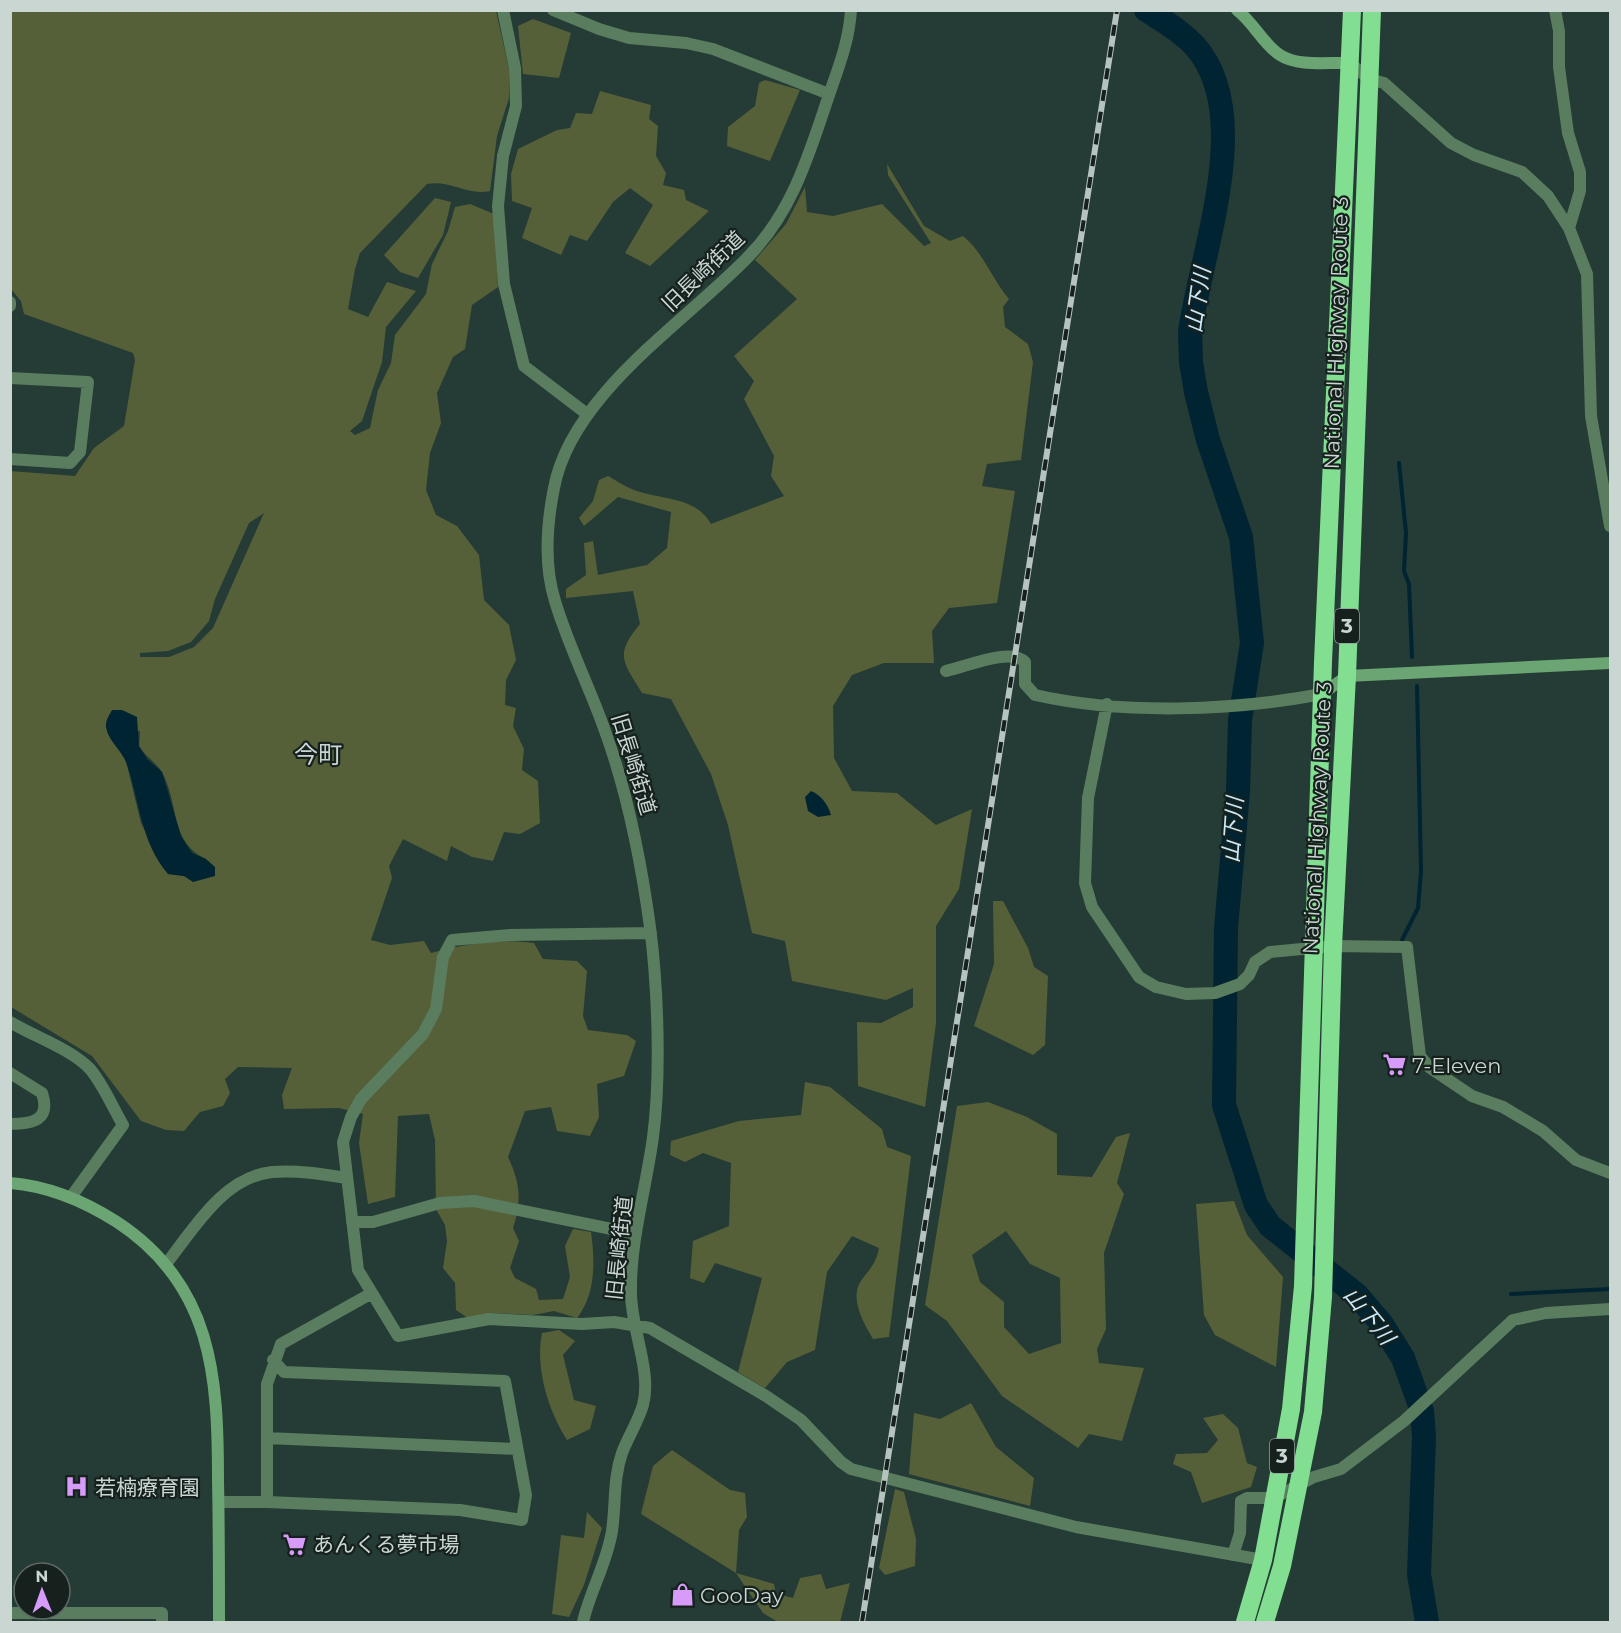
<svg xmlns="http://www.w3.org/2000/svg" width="1621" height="1633" font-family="Montserrat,'Noto Sans JP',sans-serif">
	<rect width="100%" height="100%" fill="#253b35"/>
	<path fill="#566038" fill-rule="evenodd" d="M11 11H496L509 69V98L497 136 490 191C468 196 450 180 427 184L360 253 355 269 348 309 368 317 387 282 416 291 386 327 382 362 362 421 350 431 355 435 370 428 378 390 391 363 395 335 426 294 432 264 448 231 455 207 470 204 494 214 498 287 472 305 465 349 453 357 437 393 441 423 430 453 426 490 436 515 457 526 479 555 484 600 509 625 516 660 506 680 505 705 516 708 513 726 524 749 522 770 538 781 540 823 520 834 504 832 493 861 472 857 451 846 447 861 403 839 389 866 392 878 371 940 390 945 424 941 431 953C466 944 498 938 534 943L543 959 577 961 587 971 583 1016 588 1030 627 1035 636 1041 624 1076 597 1084 599 1117 590 1136 557 1131 551 1107 525 1111 508 1157C520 1182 522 1201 513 1228L519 1241 510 1268 515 1278 536 1289 539 1300 563 1299 570 1277 565 1246 573 1229 591 1232C595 1261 596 1294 577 1318L554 1311 533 1315 494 1313 468 1318 456 1310 455 1283 443 1268 447 1241 445 1225 436 1209 435 1140 429 1114 398 1116 395 1197 368 1204 359 1143 363 1114 339 1108 284 1109 282 1095 292 1068 238 1067 225 1079 230 1093 223 1106 200 1112 184 1131 166 1130 141 1121 92 1056 11 1007 10 471 75 476 94 448 124 426 135 360 133 353 24 314 21 301 11 289ZM264 513 213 628 194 647 169 657H140V653L168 651 191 642 209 621 215 599 249 523ZM140 731 139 746C145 756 158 764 163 774 179 805 170 843 206 859L184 876 168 874 141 823 126 761 107 732Z
		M533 19 571 33 559 78 523 74 518 26Z
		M765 80 800 90 770 161 727 146 728 127 755 106 759 83Z
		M600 91 651 105 649 119 658 126 656 156 666 173 663 185 684 190 686 200 709 211 650 266 625 253 653 205 630 188 613 202 587 241 570 235 561 255 522 238 532 208 512 201 511 174 518 149 557 130 570 128 576 113 592 114Z
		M887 164 924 226 950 241 963 236C983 252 992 279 1009 299L1003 307 1005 327 1028 344 1033 362 1021 460 987 464 982 486 1015 491 997 603 949 608 932 631 934 663H884L852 675 833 706 834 758 852 791 897 793 936 825 972 809 959 889 936 926V1023L925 1107 858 1086 857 1022 881 1023 913 1007V988L886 1000 792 981 785 941 752 933 728 825 711 774 671 699 642 693C623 662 614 655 640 624L633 591 566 598V589L586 575 584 543 593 541 598 575 647 565 667 548 671 512 618 497 584 526 579 518 593 501 599 480 608 476C617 481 627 488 637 491 664 500 696 497 711 524L784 496 771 476 774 456 744 399 754 381 734 356 797 299 755 260 786 224 805 187 807 212 833 216 882 204 924 246 931 243 888 175Z
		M435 198 451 202 443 235 418 278 400 272 384 255Z
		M993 901H1003L1028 948 1034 967 1048 976 1045 1045 1033 1055 974 1026 994 964Z
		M805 1082 830 1087 882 1129 887 1147 911 1156 889 1337 873 1339C864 1324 849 1298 861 1281 870 1268 876 1264 879 1248L852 1236 827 1272 815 1350 787 1362 765 1388 738 1372 762 1278 715 1263 704 1283 690 1278 693 1241 729 1226 731 1163 703 1153 685 1162 670 1155 671 1141 739 1121 801 1115Z
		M988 1102 1027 1117 1057 1134V1175L1092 1177 1116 1137 1130 1133 1117 1183 1124 1194 1104 1253 1106 1329 1097 1349 1099 1363 1144 1368 1122 1441 1089 1434 1078 1448 1002 1396 947 1321 925 1305 957 1106ZM1006 1231 1030 1264 1060 1278 1061 1343 1029 1354 1004 1327V1302L980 1282 972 1255Z
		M1234 1201 1247 1235 1283 1277 1276 1367 1215 1335 1204 1315 1196 1204Z
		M559 1330 575 1341 563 1355 574 1400 596 1406 590 1429 567 1440C548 1410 535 1368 542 1333Z
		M971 1403 996 1447 1034 1478 1030 1506 909 1474 914 1413 940 1419Z
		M1223 1414 1238 1428 1247 1463 1257 1467 1251 1487 1202 1503 1191 1472 1173 1464 1176 1454 1207 1453 1218 1440 1203 1418Z
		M672 1450 730 1490 745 1493 747 1517 739 1530 736 1573 774 1584 776 1594 793 1598 800 1578 821 1574 826 1589 850 1583 840 1622H778L763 1613 736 1573 641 1514 653 1466Z
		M895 1489 904 1492 916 1539 915 1566 885 1575 879 1568Z
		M587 1512 602 1528 584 1585 569 1617 552 1614 561 1535 584 1538Z"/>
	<path fill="#002432" d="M112 710H122L137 717 139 746 147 759 162 772 181 836 192 853 206 859 215 867V876L193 882 184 876 168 874C140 841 140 801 126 762 122 751 110 742 107 731 104 723 108 717 112 710Z
		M811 791C821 795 828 804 831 815L818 817 808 811 805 797Z"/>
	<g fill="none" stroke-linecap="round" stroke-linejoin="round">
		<path stroke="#002432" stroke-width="4" d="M1399 463 1406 533 1404 571 1409 584 1412 657
			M1402 945V940L1418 908 1421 871 1417 686
			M1511 1294 1610 1289"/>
		<path stroke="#002432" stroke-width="24" d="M1146 10C1163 21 1180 30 1194 45 1256 113 1201 251 1190 332L1191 362 1196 392 1208 440 1241 537 1252 643 1240 720 1238 792 1226 928 1224 1105 1256 1205 1270 1226 1357 1295 1381 1323 1403 1358 1422 1411 1424 1437 1419 1574 1427 1622"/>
		<path stroke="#597d5e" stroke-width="12" d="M503 10 515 68 516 106 503 156 498 206 504 284 524 366 587 414
			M553 10 599 29 629 38 686 43 713 49 829 94
			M1555 10 1559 31V67L1568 133 1580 172V191L1569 228
			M1350 63 1369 79 1384 83 1451 143 1474 155 1522 172 1548 196 1569 228 1587 274 1591 416 1610 526
			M10 302V306
			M10 378 88 382 80 452 70 463 10 459
			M946 671C966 667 1010 647 1025 662V684L1035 695C1125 715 1232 711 1322 694
			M1107 704 1088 798 1085 883 1092 907 1139 977 1156 987 1186 994 1215 993 1240 984 1249 975 1255 962 1270 952 1333 946 1407 947 1420 1056 1429 1067 1472 1096 1503 1107 1543 1131 1576 1160 1610 1173
			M651 933 510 935 452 940 443 957 436 1009 423 1034 361 1099 351 1117 343 1142 358 1270 398 1336 489 1319 582 1324 614 1322 650 1328 766 1396 801 1420 841 1462 851 1469 1076 1527 1263 1560
			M10 1022C35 1037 71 1049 90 1069 103 1084 113 1108 123 1125L71 1197
			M10 1073 42 1093C51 1120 33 1124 10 1124
			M352 1222H373L440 1203 474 1201 636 1234
			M166 1264C193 1230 223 1177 272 1172 297 1170 322 1174 347 1178
			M267 1438 517 1449
			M219 1502H267V1384L281 1344 372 1293
			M267 1502 460 1510 522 1520 526 1495 505 1381 284 1372 273 1360
			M1233 1555 1240 1533 1241 1501 1247 1498H1274L1314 1477 1341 1469 1404 1421 1513 1320 1546 1313 1610 1309
			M10 1613H162V1622
			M583 1622C590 1591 607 1563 612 1531 616 1504 613 1479 622 1453 628 1437 638 1422 643 1405 652 1371 631 1329 631 1293 630 1241 646 1189 653 1137 661 1077 658 988 650 927 641 861 628 794 605 731 590 688 568 645 555 601 544 566 547 523 554 488 571 395 685 322 748 257 793 211 809 154 829 95 839 66 849 41 851 10"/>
		<path stroke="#6ba573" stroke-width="12" d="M1237 10C1254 23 1263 44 1280 55 1298 67 1329 62 1350 63
			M1322 694 1347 676 1610 663
			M10 1183C49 1186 84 1201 117 1222 213 1285 218 1377 218 1481 219 1528 219 1575 219 1622"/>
		<path stroke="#82df91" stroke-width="18" d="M1245 1622 1263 1560 1291 1409 1303 1286 1323 662 1352 10
			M1265 1622 1282 1566 1313 1412 1323 1297 1333 946 1347 676 1372 10"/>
		<defs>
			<path id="rail" d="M862 1622 1117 10"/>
		</defs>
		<use href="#rail" stroke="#b6c4c0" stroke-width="6"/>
		<use href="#rail" stroke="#16201d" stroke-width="4" stroke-dasharray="11" stroke-linecap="butt"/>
	</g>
	<defs>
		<symbol id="supermarket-bare" viewBox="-9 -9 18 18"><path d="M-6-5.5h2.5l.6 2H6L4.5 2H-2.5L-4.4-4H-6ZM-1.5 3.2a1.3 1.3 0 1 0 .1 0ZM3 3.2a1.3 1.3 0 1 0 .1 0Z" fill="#d79bf9" stroke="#16201d" stroke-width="2.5" paint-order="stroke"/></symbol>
		<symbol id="hospital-bare" viewBox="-9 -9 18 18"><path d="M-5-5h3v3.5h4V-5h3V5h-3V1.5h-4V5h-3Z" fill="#d79bf9" stroke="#16201d" stroke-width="2.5" paint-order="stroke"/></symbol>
		<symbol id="shop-bare" viewBox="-9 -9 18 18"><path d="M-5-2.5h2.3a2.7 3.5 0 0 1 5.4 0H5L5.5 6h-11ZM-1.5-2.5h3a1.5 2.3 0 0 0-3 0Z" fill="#d79bf9" stroke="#16201d" stroke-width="2.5" paint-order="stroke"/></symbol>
	</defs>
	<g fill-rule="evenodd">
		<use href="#supermarket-bare" x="1378" y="1048" width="33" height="33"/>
		<use href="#hospital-bare" x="60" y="1470" width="33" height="33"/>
		<use href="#supermarket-bare" x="278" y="1528" width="33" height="33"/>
		<use href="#shop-bare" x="666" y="1578" width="33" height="33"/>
	</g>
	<g text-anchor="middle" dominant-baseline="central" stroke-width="4.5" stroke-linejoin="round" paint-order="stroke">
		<g fill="#16201d" stroke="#939f9c" stroke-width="1.5">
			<rect x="1335" y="609" width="24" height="34" rx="4.5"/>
			<rect x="1270" y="1439" width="24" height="34" rx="4.5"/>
		</g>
		<g font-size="20" font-weight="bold" fill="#c9d6d2">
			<text x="1347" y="626">3</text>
			<text x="1282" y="1456">3</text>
		</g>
		<g font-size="21" fill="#c9d6d2" stroke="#16201d">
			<text transform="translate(703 271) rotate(-44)">旧長崎街道</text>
			<text transform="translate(1336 333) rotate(-88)">National Highway Route 3</text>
			<text transform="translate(634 764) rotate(73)">旧長崎街道</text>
			<text transform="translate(1317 818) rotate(-87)">National Highway Route 3</text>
			<text transform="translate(619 1248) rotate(-84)">旧長崎街道</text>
		</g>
		<g font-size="21" fill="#c9d6d2" stroke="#16201d" text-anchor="start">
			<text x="1412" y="1065">7-Eleven</text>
			<text x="95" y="1487">若楠療育園</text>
			<text x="313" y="1544">あんくる夢市場</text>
			<text x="700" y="1595">GooDay</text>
		</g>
		<g font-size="22" font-style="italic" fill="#c7eafc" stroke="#16201d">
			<text transform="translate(1198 300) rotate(-82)">山下川</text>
			<text transform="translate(1233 830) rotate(-86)">山下川</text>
			<text transform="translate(1369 1316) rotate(51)">山下川</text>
		</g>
		<g font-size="24" fill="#c9d6d2" stroke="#16201d">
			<text x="318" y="754">今町</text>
		</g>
	</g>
	<rect width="1621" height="1633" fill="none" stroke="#c9d6d2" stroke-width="24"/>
	<g transform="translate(42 1591) rotate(359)"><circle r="28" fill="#16201d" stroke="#5e6965" stroke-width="1.5"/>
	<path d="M0-4.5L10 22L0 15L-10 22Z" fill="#d79bf9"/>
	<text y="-9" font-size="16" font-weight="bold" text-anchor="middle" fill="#c9d6d2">N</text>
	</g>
</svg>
